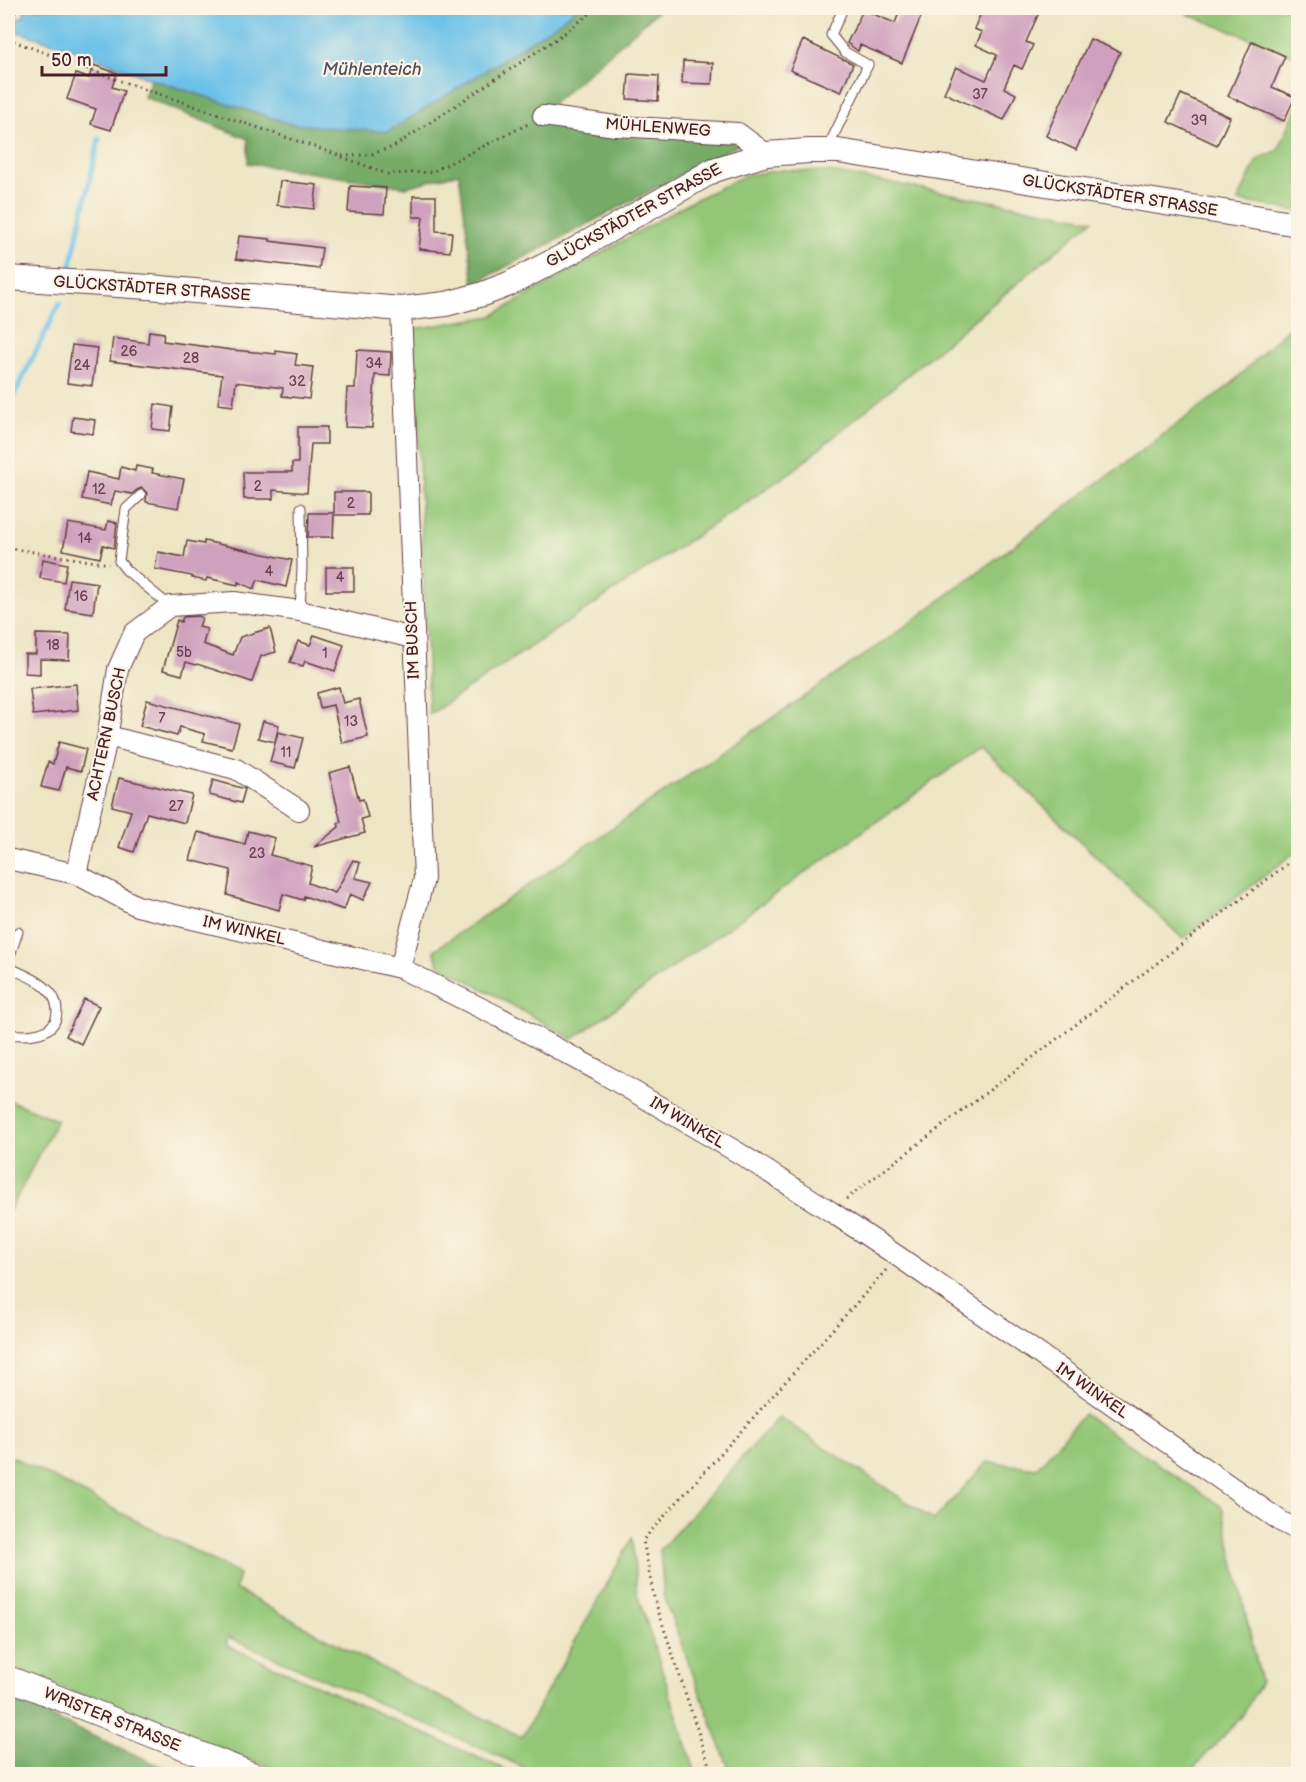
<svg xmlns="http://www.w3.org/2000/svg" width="1306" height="1782" font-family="'Balsamiq Sans',sans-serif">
	<rect width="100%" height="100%" fill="#fcf5e5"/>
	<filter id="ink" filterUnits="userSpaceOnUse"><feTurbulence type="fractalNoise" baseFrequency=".0167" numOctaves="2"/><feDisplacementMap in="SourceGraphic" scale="12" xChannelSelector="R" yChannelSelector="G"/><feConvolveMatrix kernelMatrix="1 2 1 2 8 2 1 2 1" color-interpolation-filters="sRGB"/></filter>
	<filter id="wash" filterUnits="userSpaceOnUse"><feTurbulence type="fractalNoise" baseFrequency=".008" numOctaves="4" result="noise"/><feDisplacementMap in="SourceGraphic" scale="24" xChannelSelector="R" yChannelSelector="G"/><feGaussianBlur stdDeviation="1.35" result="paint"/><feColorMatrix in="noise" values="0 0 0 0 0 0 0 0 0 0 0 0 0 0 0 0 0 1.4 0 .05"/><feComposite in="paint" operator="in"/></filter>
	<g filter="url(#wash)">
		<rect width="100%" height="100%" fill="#ede5c4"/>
		<path fill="#93c777" stroke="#6e7351" stroke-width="1.5" d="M1190 8H1298V57L1187 14Z
			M1298 105V211L1238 201 1257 160 1278 150Z
			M783 170 831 172 1093 220 794 470 429 715 414 329 492 316 688 203 746 175Z
			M1298 318V850L1183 939 981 747 573 1039 438 964 434 950 892 636 1230 385Z
			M8 1100 57 1120 8 1214Z
			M1084 1414 1222 1507 1261 1682 1242 1716 1188 1774H731L664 1598 660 1550 779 1417 934 1520 987 1462 1037 1468Z
			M13 1457 239 1574 235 1589 399 1677 522 1737 632 1538 637 1593 696 1774H539L228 1637 226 1645 515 1774H288L153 1725 8 1665V1461Z"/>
		<path fill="#76ac68" stroke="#60664a" stroke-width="1.5" d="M577 8H661L546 110 743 142 474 284 459 173 406 187 248 163V139L144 97 151 79 291 124 560 21Z
			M8 1698 176 1773 175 1774H8Z"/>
		<path fill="#6cc1e8" stroke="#5b708a" stroke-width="1.5" d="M25 8H577L560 21 512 54 388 132 291 124 151 79 70 48 15 31 13 19 24 17Z"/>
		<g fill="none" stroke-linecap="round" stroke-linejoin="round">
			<path stroke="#6cc1e8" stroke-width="5" d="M70 269 99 139
				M8 407 60 303"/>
		</g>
		<g id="blocks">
			<path fill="#cfa1be" d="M901 8H914L923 12 902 63 860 45 858 51 847 43 863 10 895 23Z
				M983 8H1041L1026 42 1033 45 1022 69 1014 65 1004 88 1016 94 1004 120 944 93 956 67 986 80 997 55 976 45 982 32 974 29Z
				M1090 39 1120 52 1076 150 1046 136Z
				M803 40 853 64 841 92 790 70Z
				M1252 41 1285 56 1272 87 1295 97 1284 121 1228 96Z
				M683 61 713 63 712 84 682 83Z
				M93 65 117 73 112 87 124 91 111 130 91 124 96 109 67 99 76 74 89 78Z
				M629 74 659 76 658 101 627 99Z
				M1181 94 1230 117 1217 145 1168 122Z
				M280 181 317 185 314 209 277 205Z
				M350 186 386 188 384 214 348 212Z
				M413 196H436V231L452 232 450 252 419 249 423 217H413Z
				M239 236 270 239V241L322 248 319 269 236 259Z
				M149 331 164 333 163 341 232 350 276 354V351L297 354 295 365 313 367 309 399 282 396 283 388 236 382 233 406 218 404 222 375 110 361 113 338 148 343Z
				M72 345 97 348 92 386 67 383Z
				M357 350 391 352 390 376 375 375 372 428 345 427 347 388H355Z
				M155 404 173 407 170 431 152 429Z
				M73 417 95 420 93 434 71 431Z
				M298 427H327V444H311L307 493 273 490V499H244L243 472H292V463H298Z
				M136 466 153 469 152 473 184 479 178 508 146 502 147 493 142 488 137 490 132 494 115 491 111 505 82 499 87 472 119 479 121 467 135 471Z
				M334 492H368V515H334L333 537H308L309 513H334Z
				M108 521 117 523 114 548 103 545 100 558 63 550 68 523 106 530Z
				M187 541 204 544V541L292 560 286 587 258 580 254 589 238 582V585L207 578 206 581 192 578V576L155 569 158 552 184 557Z
				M43 559 67 564 64 582 40 578Z
				M326 567H354V591H326Z
				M69 579 97 583 93 613 65 609Z
				M198 616 202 618 199 627 207 629 203 644 233 655 240 637 270 628 276 652 261 656 252 682 197 664 196 665 186 662 182 675 163 670 177 620 181 622 183 617Z
				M36 634 70 635 69 660 40 659V674L25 673V654H36Z
				M314 635 344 645 335 671 305 661 303 666 290 662 298 641 310 645Z
				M76 684 78 710 33 715 30 689Z
				M339 687 343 703 359 699 368 737 342 743 333 705 320 708 317 693Z
				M147 700 239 724 232 748 203 741 205 734 180 727 177 736 140 726Z
				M263 721 279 725 275 742 258 738Z
				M278 732 303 738 295 768 270 762Z
				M59 742 86 749 81 771 66 767 59 791 41 787 48 762 53 764Z
				M350 767 359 800 363 799 368 817 361 819 365 833 314 847 339 827 338 823 341 822 329 773Z
				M119 778 192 795 185 823 147 813 134 852 119 847 131 811 112 806Z
				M213 780 245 789 241 803 209 795Z
				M248 831 275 838 270 855 312 866 308 883 335 893 353 860 360 863 355 878 372 882 363 900 350 894 344 910 304 896 303 900 283 894 279 910 227 895 231 870 190 860 198 832 245 844Z
				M84 999 99 1006 81 1044 66 1036Z"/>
		</g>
	</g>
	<g filter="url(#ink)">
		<use href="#blocks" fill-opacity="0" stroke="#623d42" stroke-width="1.5"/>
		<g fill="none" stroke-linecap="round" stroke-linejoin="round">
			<defs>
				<path id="service" d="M827 149 868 65 845 52 831 35 841 13
					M141 495 126 509 119 561 126 570 170 606
					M300 611 302 568 301 508
					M8 961 18 932
					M8 967C22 974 38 979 49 991 55 997 57 1003 57 1012 56 1037 26 1036 8 1034"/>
				<path id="minor" d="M543 116 616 126 738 133 766 154
					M108 736 236 769 299 810
					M8 859 76 874 137 906 400 968 499 1017 597 1070 737 1152 830 1211 899 1257 1282 1522 1298 1530
					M76 874 107 739 118 669 134 633 170 606 234 602 300 611 413 638
					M400 968 424 879 401 309"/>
				<path id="tertiary" d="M8 278 149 287 401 309 446 304 483 294 509 284 571 252 714 170 766 154 809 151H838L1298 224
					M8 1678 251 1774"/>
			</defs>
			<use href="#service" stroke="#623d42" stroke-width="11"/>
			<use href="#minor" stroke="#623d42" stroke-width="22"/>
			<use href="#tertiary" stroke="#623d42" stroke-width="26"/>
			<path stroke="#623d42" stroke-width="3" stroke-dasharray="1.5 4.5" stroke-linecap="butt" d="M8 33H10L8 20 15 13 18 8
				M8 39 112 78 341 156 369 155 393 147 562 35 597 8
				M342 157 388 174 432 172 528 124
				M8 548 109 564
				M846 1199 1298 856
				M712 1774 654 1598 643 1540 887 1269"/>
			<use href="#service" stroke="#fff" stroke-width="9"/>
			<use href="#minor" stroke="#fff" stroke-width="20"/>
			<use href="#tertiary" stroke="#fff" stroke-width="24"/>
		</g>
	</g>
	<g text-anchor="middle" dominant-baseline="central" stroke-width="4.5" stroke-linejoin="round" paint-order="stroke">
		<g font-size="14" fill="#6b4050">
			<text x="980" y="94">37</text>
			<text x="1199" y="120">39</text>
			<text x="129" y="351">26</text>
			<text x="191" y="358">28</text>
			<text x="374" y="363">34</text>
			<text x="82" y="365">24</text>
			<text x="297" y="381">32</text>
			<text x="258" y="486">2</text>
			<text x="99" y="489">12</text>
			<text x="351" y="503">2</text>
			<text x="85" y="538">14</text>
			<text x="269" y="571">4</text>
			<text x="340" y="577">4</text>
			<text x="81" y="596">16</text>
			<text x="53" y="645">18</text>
			<text x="184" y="652">5b</text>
			<text x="325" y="653">1</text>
			<text x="162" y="718">7</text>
			<text x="351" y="721">13</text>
			<text x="286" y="752">11</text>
			<text x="176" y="806">27</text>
			<text x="257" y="853">23</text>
		</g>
		<g font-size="16" fill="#4a1f2b" stroke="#fcf5e5">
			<text transform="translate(658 128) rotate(4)">MÜHLENWEG</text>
			<text transform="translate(1120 196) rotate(9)">GLÜCKSTÄDTER STRASSE</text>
			<text transform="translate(634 216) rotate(-29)">GLÜCKSTÄDTER STRASSE</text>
			<text transform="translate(152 289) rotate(4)">GLÜCKSTÄDTER STRASSE</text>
			<text transform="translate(413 640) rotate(-92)">IM BUSCH</text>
			<text transform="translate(107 734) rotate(-78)">ACHTERN BUSCH</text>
			<text transform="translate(244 931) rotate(13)">IM WINKEL</text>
			<text transform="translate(687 1123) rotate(31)">IM WINKEL</text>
			<text transform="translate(1092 1391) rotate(35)">IM WINKEL</text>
			<text transform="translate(112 1720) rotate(22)">WRISTER STRASSE</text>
		</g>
		<g font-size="18" font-style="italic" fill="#545064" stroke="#fcf5e5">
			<text x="372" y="69">Mühlenteich</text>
		</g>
	</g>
	<rect width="1306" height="1782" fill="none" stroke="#fcf5e5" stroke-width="30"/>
	<path d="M42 66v9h124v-9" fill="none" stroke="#4a1f2b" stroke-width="3"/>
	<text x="51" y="66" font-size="18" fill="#4a1f2b" stroke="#fcf5e5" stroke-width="4.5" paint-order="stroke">50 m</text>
</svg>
